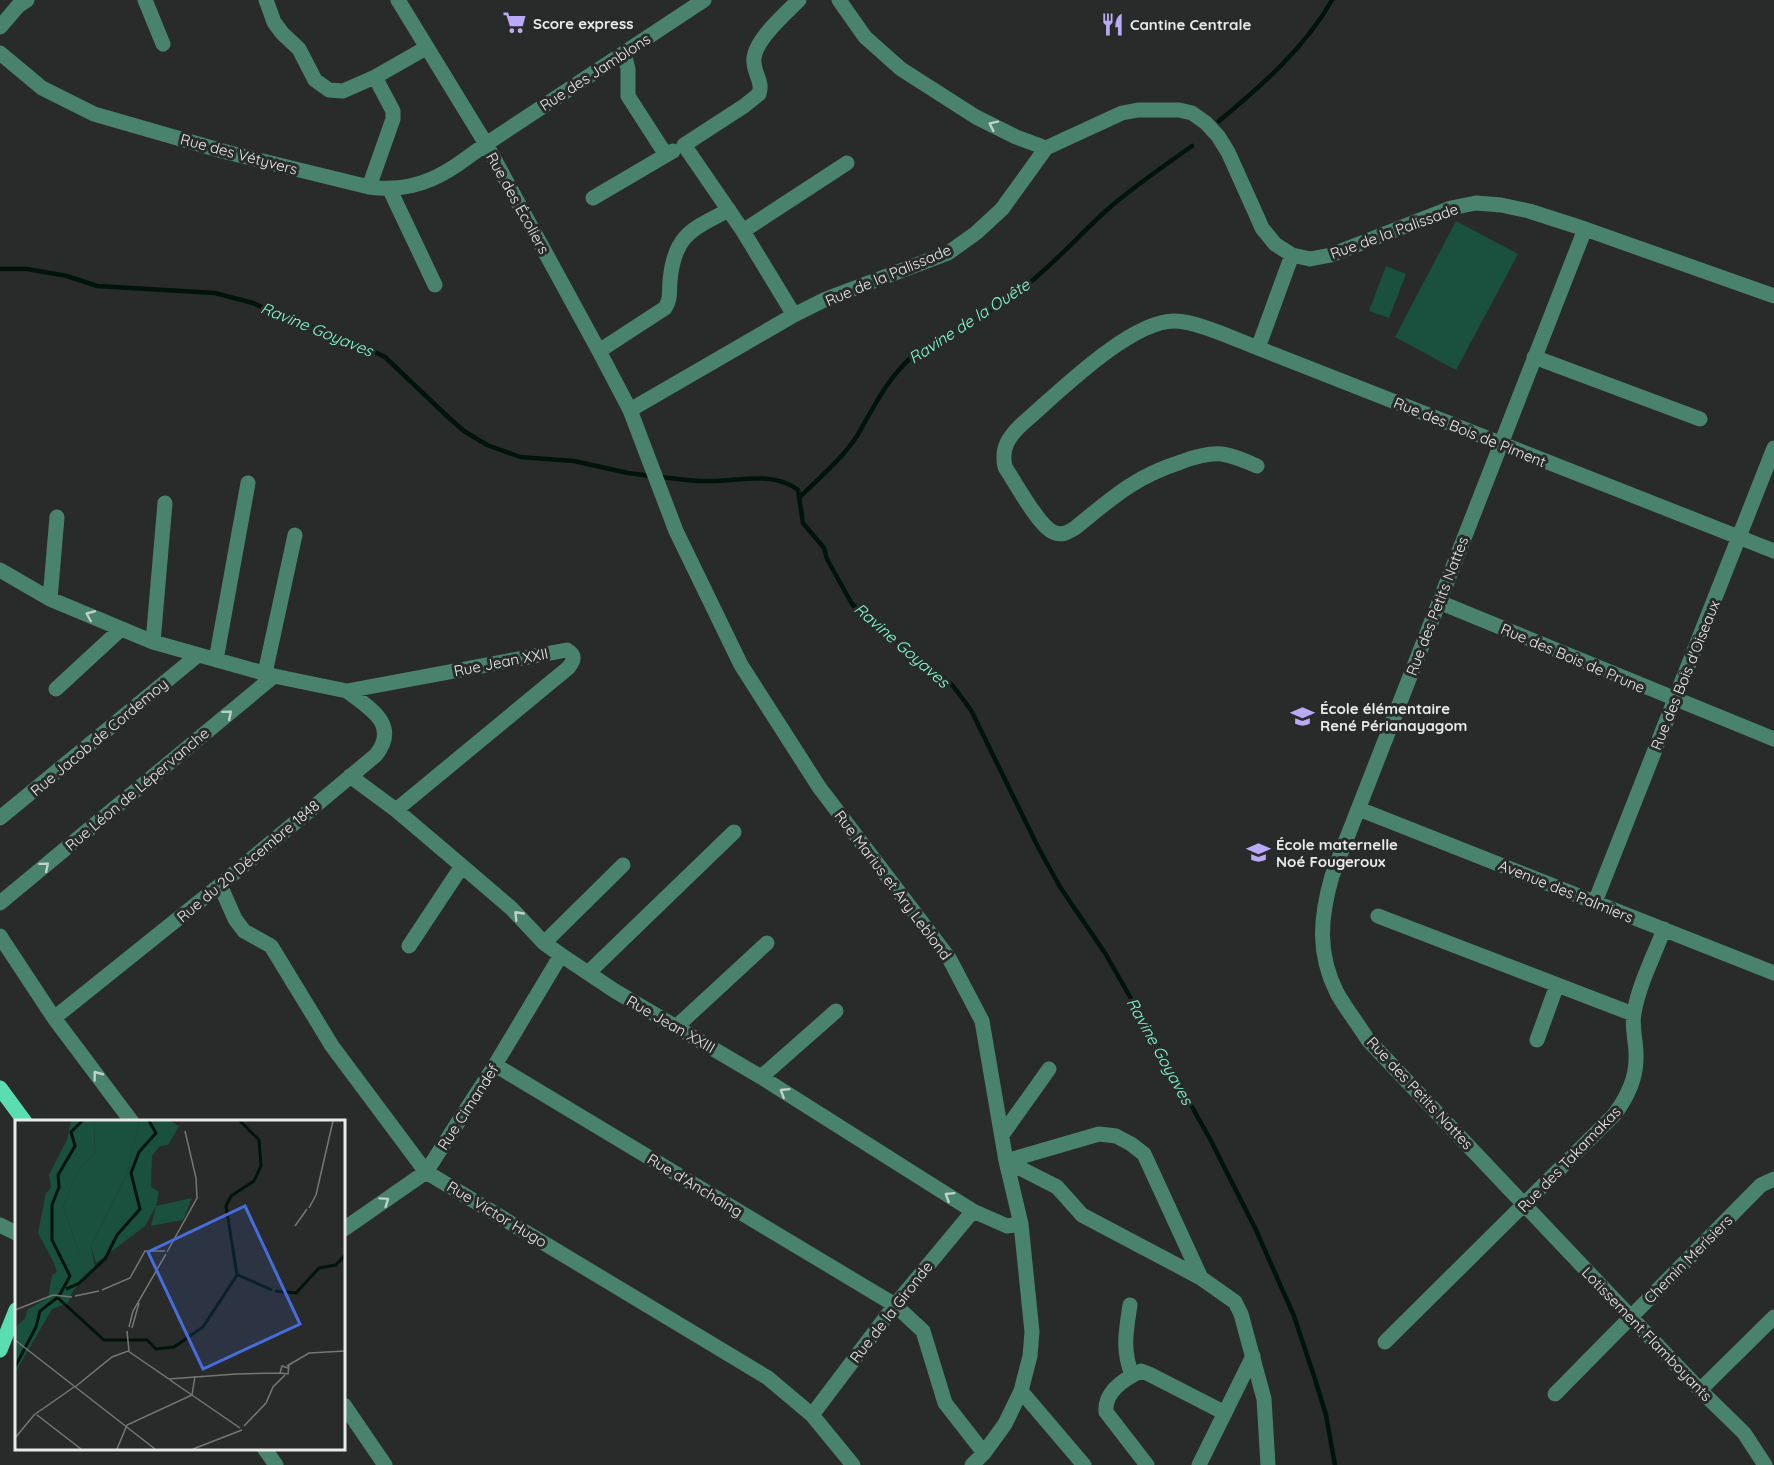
<svg xmlns="http://www.w3.org/2000/svg" width="1774" height="1465" font-family="Quicksand,sans-serif">
	<rect width="100%" height="100%" fill="#282b2a"/>
	<path fill="#1a503e" d="M1456 221 1518 254 1456 370 1395 337Z
		M1386 266 1406 274 1389 318 1369 311Z"/>
	<g fill="none" stroke-linecap="round" stroke-linejoin="round">
		<path stroke="#00140b" stroke-width="4.5" d="M1219 121C1261 86 1305 48 1332 0
			M0 269H27L67 276 97 286 215 293 253 303 282 316 357 343 385 357 448 417 464 431 487 445 520 457 574 461 628 473 651 476
			M659 477C676 478 694 482 711 481 740 481 773 471 798 490L803 523 824 548 827 559 852 604 871 622 943 677 953 686 971 710 1038 847 1060 887 1105 953 1153 1037 1210 1139 1256 1230 1294 1316 1315 1379 1326 1415 1335 1465
			M800 497C819 478 842 459 857 436 874 407 887 378 913 356 952 333 993 312 1028 284 1057 261 1081 233 1108 209 1134 186 1164 166 1192 146"/>
		<path stroke="#4a836d" stroke-width="15" d="M145 0 163 44
			M266 0 274 22 282 33 299 49 315 80 329 90 343 91 375 77 426 48
			M398 0 486 144 599 351 630 410 676 531 741 665 819 787 949 958 982 1021 1006 1161 1021 1224 1032 1332 1030 1356 1021 1391 1005 1424 984 1453 972 1465
			M839 0 865 37 901 69 976 117 1016 137 1046 148
			M0 27 18 6 27 0
			M0 53 42 88 94 114 226 152 369 187C419 194 447 173 486 144L704 0
			M624 53 628 69V96L666 155
			M369 187 393 119V111L375 77
			M390 190 435 285
			M593 198 673 151
			M1585 229 1332 876C1320 918 1317 953 1337 993 1346 1009 1358 1024 1368 1040L1700 1390 1744 1433 1765 1465
			M743 231 847 163
			M794 315 743 231 684 145 744 106 759 94C763 82 755 75 754 63 751 43 785 14 799 0
			M1258 348 1292 255
			M599 351 665 308C671 299 669 292 670 281 674 235 692 229 729 210
			M1534 357 1700 419
			M630 410 794 315 826 299 948 253 976 233 1002 209 1046 148 1122 113 1138 110H1179L1192 113 1206 123 1218 136 1228 152 1255 212 1262 228 1275 244 1292 255 1310 259 1331 255 1451 208 1476 203 1501 205 1529 211 1585 229 1774 296
			M1257 466C1246 461 1235 456 1222 454 1207 453 1194 457 1181 462 1134 477 1112 498 1075 528 1067 533 1061 536 1053 532 1038 525 1015 482 1005 467 1001 448 1008 438 1021 425 1056 395 1130 320 1175 321 1196 321 1237 340 1258 348L1774 551
			M0 570 50 599 153 642 274 676 347 691 567 650C576 655 574 661 568 668L396 810
			M50 599 57 517
			M1439 602 1774 739
			M153 642 165 503
			M216 660 248 483
			M265 673 295 535
			M56 689 121 629
			M350 776 396 810 462 866 511 908 544 943 561 955 615 991 761 1077 973 1211 1007 1226 1021 1224
			M1359 809 1774 973
			M0 818 198 655
			M220 885 235 919 244 931 271 946 332 1046 426 1172 768 1378 812 1415 853 1465
			M1595 902 1774 448
			M0 903 274 676
			M1378 916 1633 1014
			M0 936 54 1018 132 1122
			M544 943 623 865
			M409 946 462 866
			M588 973 734 832
			M54 1018 220 885 376 755C400 724 369 708 347 691
			M676 1027 767 943
			M1537 1040 1557 985
			M495 1065 895 1305 923 1331 945 1403 984 1453
			M761 1077 836 1011
			M1002 1135 1049 1069
			M1006 1161 1099 1134 1116 1136 1131 1144 1144 1154 1201 1278 1235 1302 1241 1314 1264 1399 1268 1465
			M1006 1161 1057 1187 1082 1215 1201 1278
			M0 1225 16 1233
			M344 1229 426 1172 495 1065 561 955
			M1130 1305C1126 1332 1122 1349 1132 1375
			M1385 1342 1614 1115C1626 1099 1636 1079 1636 1059 1637 1043 1631 1028 1634 1013 1639 984 1654 956 1664 929
			M1700 1390 1774 1317
			M1021 1391 1084 1465
			M1555 1394 1761 1185 1774 1179
			M344 1405 385 1465
			M812 1415 895 1305 973 1211
			M264 1448 276 1465
			M1147 1465 1106 1412C1104 1392 1124 1379 1141 1371L1149 1374 1225 1413
			M1199 1465 1253 1356"/>
		<path stroke="#5addb0" stroke-width="15" d="M0 1088 25 1122
			M0 1350 16 1310"/>
	</g>
	<defs><path id="oneway-chevron" d="M-2-3.5L2.5 0L-2 3.5" fill="none" stroke-width="1.6" stroke-linecap="round" stroke-linejoin="round" transform="scale(1.5)"/></defs>
	<g stroke="#c0d0ca">
		<use href="#oneway-chevron" transform="translate(993 125) rotate(-154)"/>
		<use href="#oneway-chevron" transform="translate(90 615) rotate(-157)"/>
		<use href="#oneway-chevron" transform="translate(228 714) rotate(-40)"/>
		<use href="#oneway-chevron" transform="translate(45 866) rotate(-40)"/>
		<use href="#oneway-chevron" transform="translate(518 915) rotate(-134)"/>
		<use href="#oneway-chevron" transform="translate(97 1075) rotate(-127)"/>
		<use href="#oneway-chevron" transform="translate(784 1092) rotate(-148)"/>
		<use href="#oneway-chevron" transform="translate(949 1196) rotate(-148)"/>
		<use href="#oneway-chevron" transform="translate(385 1201) rotate(-35)"/>
	</g>
	<defs>
		<symbol id="supermarket-bare" viewBox="-9 -9 18 18"><path d="M-6-5.5h2.5l.6 2H6L4.5 2H-2.5L-4.4-4H-6ZM-1.5 3.2a1.3 1.3 0 1 0 .1 0ZM3 3.2a1.3 1.3 0 1 0 .1 0Z" fill="#baaaf6" stroke="#282b2a" stroke-width="2.5" paint-order="stroke"/></symbol>
		<symbol id="restaurant-bare" viewBox="-9 -9 18 18"><path d="M-5-6h1v4h1v-4h1v4h1v-4h1v5L-1.5 .5V6h-2V.5L-5-1ZM5-6V6H3V1.5H1.5Q1.5-4 5-6Z" fill="#baaaf6" stroke="#282b2a" stroke-width="2.5" paint-order="stroke"/></symbol>
		<symbol id="school-bare" viewBox="-9 -9 18 18"><path d="M0-5L7-2L0 1L-7-2ZM-4 1L0 2.5L4 1V4Q0 6-4 4Z" fill="#baaaf6" stroke="#282b2a" stroke-width="2.5" paint-order="stroke"/></symbol>
	</defs>
	<g fill-rule="evenodd">
		<use href="#supermarket-bare" x="498" y="6" width="33" height="33"/>
		<use href="#restaurant-bare" x="1096" y="8" width="33" height="33"/>
		<use href="#school-bare" x="1286" y="700" width="33" height="33"/>
		<use href="#school-bare" x="1242" y="836" width="33" height="33"/>
	</g>
	<g text-anchor="middle" dominant-baseline="central" stroke-width="6" stroke-linejoin="round" paint-order="stroke">
		<g font-size="15" font-weight="bold" fill="#e8e9e9" stroke="#282b2a" text-anchor="start">
			<text x="533" y="23">Score express</text>
			<text x="1130" y="24">Cantine Centrale</text>
			<text x="1320" y="708">École élémentaire<tspan x="1320" dy="17">René Périanayagom</tspan></text>
			<text x="1276" y="844">École maternelle<tspan x="1276" dy="17">Noé Fougeroux</tspan></text>
		</g>
		<g font-size="15" fill="#e8e9e9" stroke="#282b2a">
			<text transform="translate(595 72) rotate(-33)">Rue des Jamblons</text>
			<text transform="translate(239 154) rotate(15)">Rue des Vétyvers</text>
			<text transform="translate(518 203) rotate(61)">Rue des Écoliers</text>
			<text transform="translate(1394 231) rotate(-20)">Rue de la Palissade</text>
			<text transform="translate(888 275) rotate(-23)">Rue de la Palissade</text>
			<text transform="translate(1470 432) rotate(22)">Rue des Bois de Piment</text>
			<text transform="translate(1437 606) rotate(-69)">Rue des Petits Nattes</text>
			<text transform="translate(1573 658) rotate(23)">Rue des Bois de Prune</text>
			<text transform="translate(501 662) rotate(-11)">Rue Jean XXII</text>
			<text transform="translate(1685 675) rotate(-68)">Rue des Bois d'Oiseaux</text>
			<text transform="translate(99 737) rotate(-40)">Rue Jacob de Cordemoy</text>
			<text transform="translate(137 789) rotate(-40)">Rue Léon de Lépervanche</text>
			<text transform="translate(248 861) rotate(-40)">Rue du 20 Décembre 1848</text>
			<text transform="translate(893 885) rotate(53)">Rue Marius et Ary Leblond</text>
			<text transform="translate(1566 891) rotate(22)">Avenue des Palmiers</text>
			<text transform="translate(671 1024) rotate(30)">Rue Jean XXIII</text>
			<text transform="translate(1420 1093) rotate(47)">Rue des Petits Nattes</text>
			<text transform="translate(468 1107) rotate(-57)">Rue Cimandef</text>
			<text transform="translate(1569 1159) rotate(-46)">Rue des Takamakas</text>
			<text transform="translate(695 1185) rotate(31)">Rue d'Anchaing</text>
			<text transform="translate(497 1214) rotate(31)">Rue Victor Hugo</text>
			<text transform="translate(1688 1259) rotate(-45)">Chemin Merisiers</text>
			<text transform="translate(891 1312) rotate(-52)">Rue de la Gironde</text>
			<text transform="translate(1647 1334) rotate(46)">Lotissement Flamboyants</text>
		</g>
		<g font-size="16" font-style="italic" fill="#85fdd1" stroke="#282b2a">
			<text transform="translate(969 321) rotate(-33)">Ravine de la Ouête</text>
			<text transform="translate(317 329) rotate(22)">Ravine Goyaves</text>
			<text transform="translate(902 645) rotate(41)">Ravine Goyaves</text>
			<text transform="translate(1160 1051) rotate(61)">Ravine Goyaves</text>
		</g>
	</g>
	<g transform="translate(15 1120)">
		<rect width="330" height="330" fill="#282b2a"/>
		<path d="M80 1H124L112 54 76 126 80 148 58 171 53 183 37 189 0 253V207L10 199 12 190 33 178 37 155 42 152 39 143 56 145 64 133 48 86 63 51 79 34Z" fill="#1a503e"/>
		<path d="M56 1H80L79 34 63 51 48 86 64 133 57 145 39 143 23 113 31 73 36 68 34 55 52 20ZM124 1H155L164 6 153 25 145 26 137 36 136 67 144 72 141 86 130 106 81 143 76 126 112 54Z" fill="#1a503e"/>
		<path d="M177 78 168 100 136 106 141 86Z" fill="#1a503e"/>
		<path fill="none" stroke="#00140b" stroke-width="3" d="M222 155 211 86 216 76 239 61 246 46 244 20 225 1M223 155 257 170M51 169 63 164 90 139 102 115 125 89 116 53 124 32 141 13 134 1M260 171 281 173 304 148 321 145 330 135M44 176 55 156 37 120V85L44 67 43 55 60 26 56 12 67 1M43 178 89 220H132L141 229 159 227 188 207 222 155M0 247 21 207 25 191 43 177"/>
		<path fill="none" stroke="#757776" stroke-width="1.5" d="M294 88 301 75 318 1M280 106 292 89M152 132 182 78 181 58 170 11M87 170 115 158 130 131H150M60 176 84 171M0 190 38 175 57 177M114 207 118 191 151 134M117 208 124 183M112 211 114 231M0 220 77 280M272 246 294 233 330 231M273 248 267 246 265 253 273 254 274 245M221 254 265 253M155 260 225 308M60 267 97 237 113 231 154 259 221 254M77 280 140 329M22 295 66 329M229 306 251 283 258 267 270 255M0 318 19 295 59 267M102 329 112 305 177 275 180 256M178 329 227 310"/>
		<path fill="#466ddb" fill-opacity="0.15" stroke="#466ddb" stroke-width="3" d="M230 86 285 204 188 249 133 132Z"/>
		<rect width="330" height="330" fill="none" stroke="#e8e9e9" stroke-width="3"/>
	</g>
</svg>
